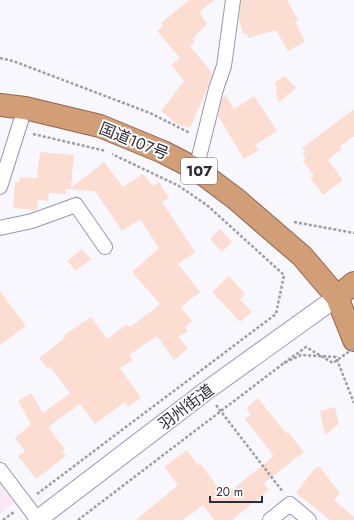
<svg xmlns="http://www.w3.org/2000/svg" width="354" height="520" font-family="Jost,'Noto Sans JP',sans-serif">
	<rect width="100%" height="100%" fill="#f9f7fe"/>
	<path fill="#fce7f7" d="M0 485 14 503 0 514Z"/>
	<path fill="#fcddd2" d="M189 0H215L199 12 207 24 192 39 195 42 190 46 212 73 206 92 190 128 177 124 161 111 184 81 171 65 180 58 157 31 163 26 161 23Z
		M241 0H287L298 20 295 22 305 42 288 51 276 30 248 38 247 33 243 34 239 20Z
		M285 76 296 88 278 103 275 82Z
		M226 96 234 109 254 96 277 131 255 145 259 150 244 159 218 116 222 98Z
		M354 109V136L340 147 342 149 328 160 343 180 323 195 310 178 314 176 303 161 306 159 302 154 305 152 302 148Z
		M40 152 74 155 71 188 104 162 123 187 143 174 153 186 159 182 169 198 162 202 195 252 178 264 200 292 181 307 192 321 185 327 188 331 179 337 188 349 174 360 157 336 129 355 133 360 120 368 141 398 128 407 125 402 95 424 80 404 48 427 65 449 62 451 66 456 36 479 18 456 25 451 15 438 31 424 18 401 31 393 43 413 70 393 50 367 48 369 39 358 65 338 63 336 91 317 107 339 127 324 129 327 133 325 160 304 132 272 159 248 140 219 122 231 95 191 66 189V194L49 193 48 201 38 200 37 210 13 208 15 182H19L20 177 37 178Z
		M220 229 232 242 222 252 210 239Z
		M82 249 91 259 76 271 67 261Z
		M229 276 245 294 240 299 252 312 240 322 212 292Z
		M0 291 26 326 0 345Z
		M258 398 277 422 287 434 288 432 304 452 264 483 269 490 232 520H214L203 505 183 520H136L178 485 164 467 187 450 198 465 200 463 224 496 274 456 245 419 251 414 246 408Z
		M335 407 339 424 325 435 320 411Z
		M319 466 340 493 334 500 354 517V520H330L296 493 316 467 317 469Z"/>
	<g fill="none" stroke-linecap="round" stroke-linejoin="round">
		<defs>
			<path id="minor" d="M196 169 216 89 224 66 233 0
				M0 187 25 108
				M0 228 32 221 76 205 105 247
				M0 470 38 520
				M270 520 290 504 309 520"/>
			<path id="tertiary" d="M37 520 206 391 337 297"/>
			<path id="trunk" d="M0 105 25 108 100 126 163 152 196 169 236 199 302 256 337 297 354 340
				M337 297 354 283"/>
		</defs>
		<use href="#minor" stroke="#9b94b2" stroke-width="16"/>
		<use href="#tertiary" stroke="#9b94b2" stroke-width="20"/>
		<use href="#trunk" stroke="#91664c" stroke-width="24"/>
		<path stroke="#9f9da7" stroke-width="2.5" stroke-dasharray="3 2" stroke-linecap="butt" d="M0 58 13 61 150 113 190 133
			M33 134 106 151
			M294 222 354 233
			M216 405 283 492
			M37 494 276 314 284 275 208 206 179 186 112 154
			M3 520 14 512
			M78 520 284 363 301 355 336 357 354 403"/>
		<use href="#minor" stroke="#fff" stroke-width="14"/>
		<use href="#tertiary" stroke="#fff" stroke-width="18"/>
		<use href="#trunk" stroke="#d29e78" stroke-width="22"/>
		<path stroke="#9f9da7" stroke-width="2.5" stroke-dasharray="3 2" stroke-linecap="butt" d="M284 363 306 347 333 363 354 348"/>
	</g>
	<g text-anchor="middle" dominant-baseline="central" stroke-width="4" stroke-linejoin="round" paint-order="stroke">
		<rect fill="#fff" stroke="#6d6b74" stroke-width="1" x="181" y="158" width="36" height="26" rx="3"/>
		<g font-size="15" font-weight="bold" fill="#2f2c39">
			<text x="199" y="171">107</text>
		</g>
		<g font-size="16" fill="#2f2c39" stroke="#fff">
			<text transform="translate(134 141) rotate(22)">国道107号</text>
			<text transform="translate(186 407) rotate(-37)">羽州街道</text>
		</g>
	</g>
	<path d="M210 496v6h52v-6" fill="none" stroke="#2f2c39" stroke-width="2"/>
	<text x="216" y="496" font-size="12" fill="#2f2c39" stroke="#ffffff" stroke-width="3" paint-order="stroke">20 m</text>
</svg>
